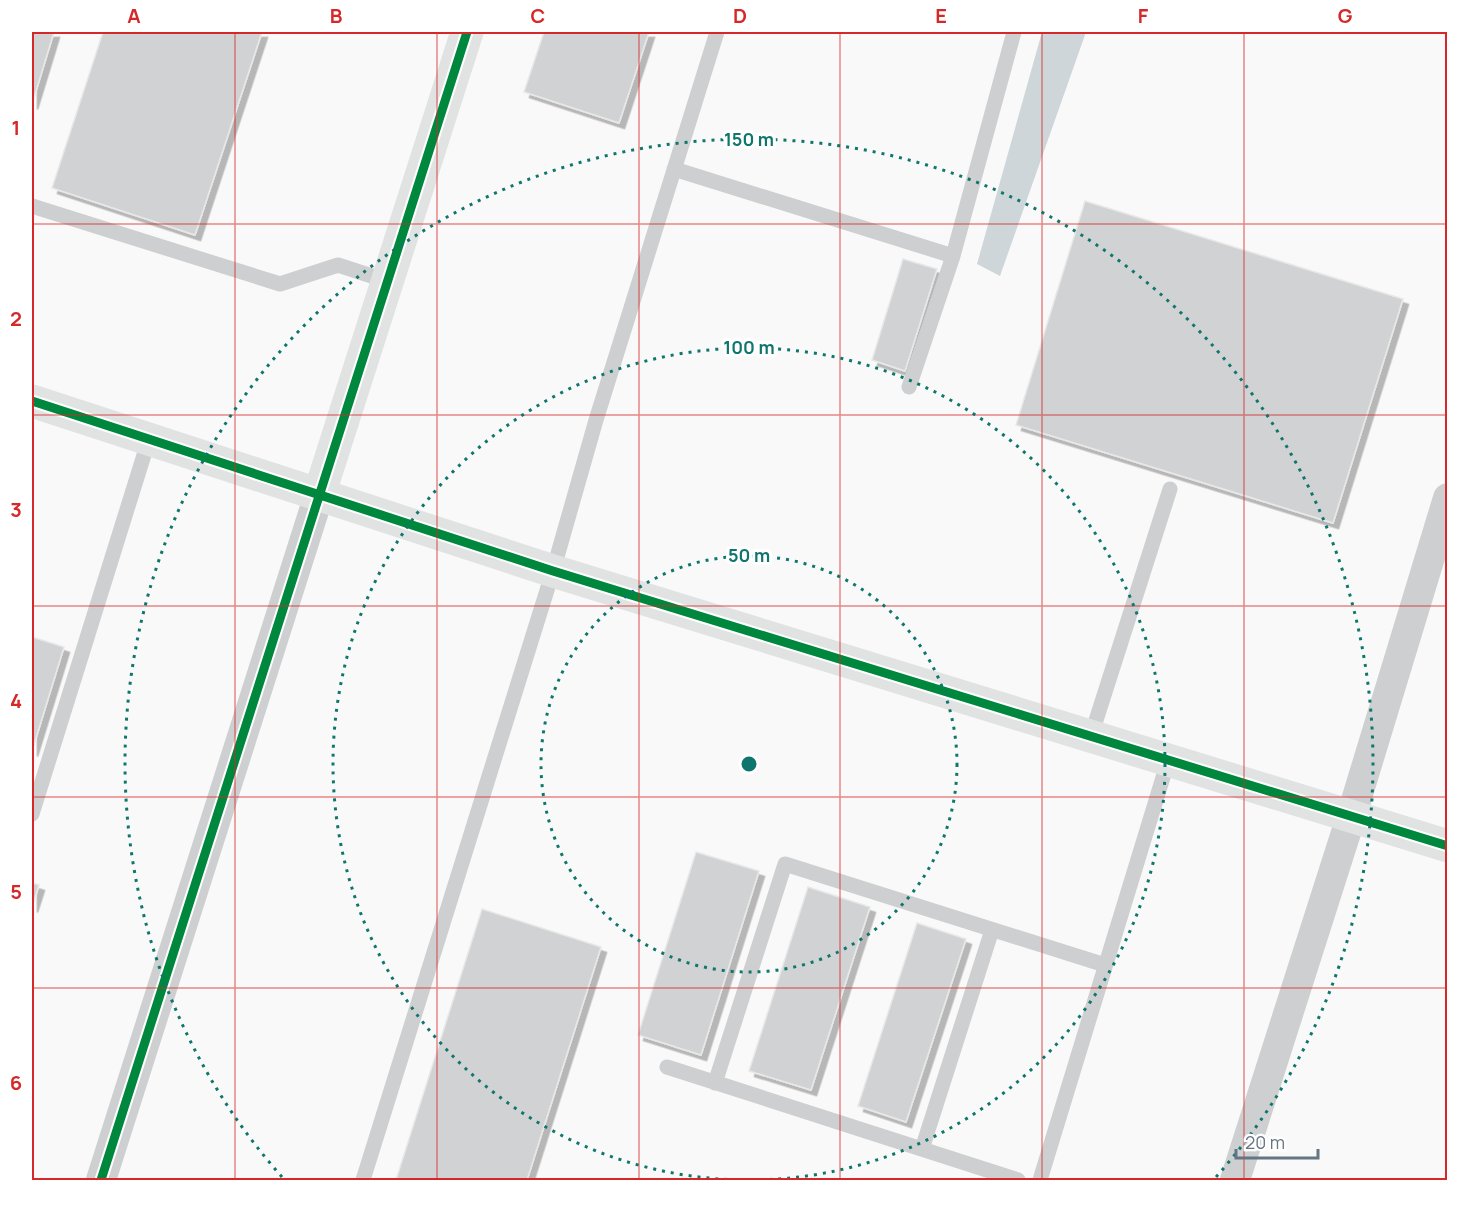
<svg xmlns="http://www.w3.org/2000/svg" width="1479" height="1212" font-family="Manrope,sans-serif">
	<defs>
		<filter id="shadow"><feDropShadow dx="5.5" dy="5.5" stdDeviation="0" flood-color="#0004"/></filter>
	</defs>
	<rect width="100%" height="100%" fill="#f9f9f9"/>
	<path fill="#ced6d9" d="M1042 32H1086L1000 276 977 264Z"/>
	<path fill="#d0d2d3" stroke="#e8e8e8" stroke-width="1.5" filter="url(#shadow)" d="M32 32H54L32 104Z
		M103 32H262L195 235 52 188Z
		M544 32H649L619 123 524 92Z
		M1085 201 1403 299 1333 523 1016 425Z
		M903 259 937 269 905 371 872 360Z
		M32 637 64 647 32 751Z
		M696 852 759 871 701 1055 638 1035Z
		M32 883 39 885 32 907Z
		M808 887 870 907 811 1090 749 1071Z
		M482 909 601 947 527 1180H396Z
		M917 923 966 939 906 1122 858 1106Z"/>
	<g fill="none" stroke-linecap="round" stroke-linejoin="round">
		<path stroke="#cecfd0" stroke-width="15" d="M674 169 953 256
			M32 206 280 284 338 265 387 281
			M909 387 953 256 1014 32
			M1091 736 1170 489
			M32 814 149 439
			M667 1067 1018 1180
			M715 1083 785 864 1105 965
			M922 1149 992 930
			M363 1180 553 571 596 420 717 32
			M1040 1180 1168 761"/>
		<path stroke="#cecfd0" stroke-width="30" d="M101 1180 319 495
			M1235 1180 1351 817 1448 498"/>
		<path stroke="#e1e2e2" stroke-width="33" d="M32 401 553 571 1448 846
			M319 495 467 32"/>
		<defs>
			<path id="cycleway" d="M32 401 553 571 1448 846
				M101 1180 467 32"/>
		</defs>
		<use href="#cycleway" stroke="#fff" stroke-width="13"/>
		<use href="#cycleway" stroke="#00873e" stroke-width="9"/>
	</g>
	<path fill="none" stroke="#d62828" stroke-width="1.5" stroke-opacity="0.55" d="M235 32V1180M437 32V1180M639 32V1180M840 32V1180M1042 32V1180M1244 32V1180M32 224H1448M32 415H1448M32 606H1448M32 797H1448M32 988H1448"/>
	<g fill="none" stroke="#0f766e" stroke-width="3" stroke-dasharray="3 6">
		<circle cx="749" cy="764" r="208"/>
		<circle cx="749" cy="764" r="416"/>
		<path d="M282 1177A624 624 0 1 1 1216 1177"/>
	</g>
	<circle cx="749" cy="764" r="9" fill="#0f766e" stroke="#fff" stroke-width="3"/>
	<g font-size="18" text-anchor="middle" font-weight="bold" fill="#0f766e" stroke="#fff" stroke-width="6" stroke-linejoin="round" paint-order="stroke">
		<text x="749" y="146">150 m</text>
		<text x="749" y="354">100 m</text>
		<text x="749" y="562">50 m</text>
	</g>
	<rect width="1479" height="1212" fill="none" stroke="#ffffff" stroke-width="66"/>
	<path d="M1236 1149v9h82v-9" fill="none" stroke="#657683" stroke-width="3"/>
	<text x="1245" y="1149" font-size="18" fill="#657683" stroke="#ffffff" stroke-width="4.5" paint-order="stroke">20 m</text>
	<rect x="33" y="33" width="1413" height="1146" fill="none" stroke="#d62828" stroke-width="2"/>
	<g font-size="20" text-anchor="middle" font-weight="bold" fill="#d62828">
		<text x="134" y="23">A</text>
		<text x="336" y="23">B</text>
		<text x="538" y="23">C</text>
		<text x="740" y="23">D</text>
		<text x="941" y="23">E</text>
		<text x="1143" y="23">F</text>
		<text x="1345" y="23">G</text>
		<text x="16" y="135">1</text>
		<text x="16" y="326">2</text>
		<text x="16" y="517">3</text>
		<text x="16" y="708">4</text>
		<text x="16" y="899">5</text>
		<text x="16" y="1090">6</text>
	</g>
</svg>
